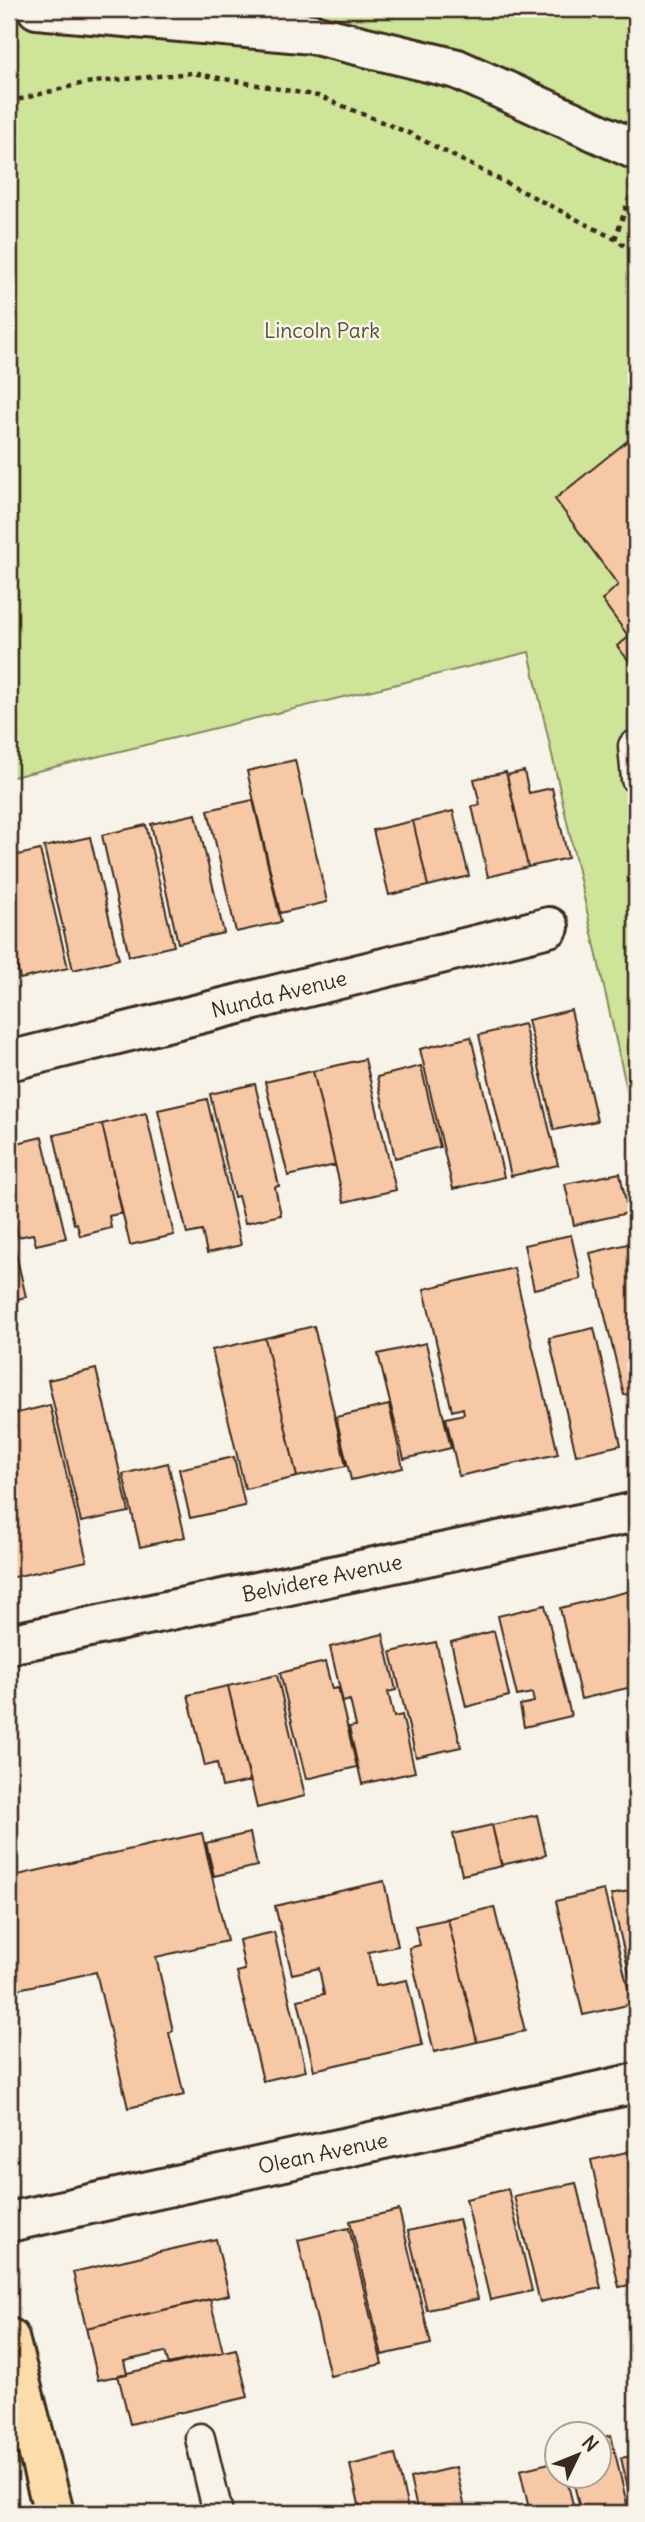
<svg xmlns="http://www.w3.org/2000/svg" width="645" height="2522" font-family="Delius,sans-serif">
	<rect width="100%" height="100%" fill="#f7f3e8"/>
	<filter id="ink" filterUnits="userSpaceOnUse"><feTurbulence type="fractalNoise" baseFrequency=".0143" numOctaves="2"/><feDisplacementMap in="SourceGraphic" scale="14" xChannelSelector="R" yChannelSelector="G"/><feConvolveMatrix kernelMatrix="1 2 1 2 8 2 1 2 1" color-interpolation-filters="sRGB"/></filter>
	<g filter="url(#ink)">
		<path fill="#cee499" stroke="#84875c" stroke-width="2" d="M9 9H636V1130L529 652 9 778Z"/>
		<path fill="#f7c8a6" stroke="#3b2a1e" stroke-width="2" d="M636 434V670L617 646 629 637 602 600 618 585 555 499Z
			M295 760 327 902 280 913 247 771Z
			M524 771 529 793 552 788 568 858 528 867 507 775Z
			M506 772 528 867 488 877 472 806 480 805 474 779Z
			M253 800 281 922 236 932 208 810Z
			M453 811 469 876 428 886 413 821Z
			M196 814 224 933 178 943 151 824Z
			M413 821 428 886 389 895 373 830Z
			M146 825 174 946 129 956 102 835Z
			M90 837 119 959 73 970 44 847Z
			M40 850 68 968 20 979 9 929V857Z
			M571 1010 597 1121 554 1130 528 1020Z
			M524 1024 558 1165 511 1176 479 1035Z
			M471 1037 504 1177 453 1189 420 1049Z
			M365 1059 396 1190 344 1202 313 1071Z
			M421 1066 440 1147 395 1158 377 1077Z
			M313 1071 335 1165 288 1176 265 1082Z
			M255 1084 279 1186 275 1187 281 1215 245 1223 238 1196 234 1197 210 1094Z
			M207 1099 241 1245 207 1253 202 1231 187 1234 158 1110Z
			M146 1113 174 1235 130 1245 102 1124Z
			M102 1124 122 1213 109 1216 111 1228 80 1236 77 1223 74 1224 54 1135Z
			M42 1137 66 1238 36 1245 33 1234 18 1237 9 1196V1145Z
			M620 1173 628 1213 574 1225 565 1184Z
			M9 1224 26 1297 9 1301Z
			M571 1235 581 1279 534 1289 524 1245Z
			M636 1242V1392L624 1395 590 1253Z
			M514 1268 558 1454 459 1476 446 1418 464 1414 463 1408 452 1411 424 1289Z
			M314 1326 346 1466 297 1477 265 1338Z
			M594 1328 621 1445 576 1455 549 1338Z
			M265 1338 297 1477 245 1489 212 1350Z
			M426 1343 451 1448 404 1459 378 1354Z
			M96 1369 129 1512 81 1522 48 1380Z
			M50 1405 87 1561 9 1578V1415Z
			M389 1405 403 1468 351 1480 336 1417Z
			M234 1457 245 1506 190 1518 179 1469Z
			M168 1463 185 1537 140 1547 123 1474Z
			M630 1591 636 1618V1686L581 1699 560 1608Z
			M545 1605 571 1716 524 1727 520 1705 534 1702 532 1693 517 1696 498 1616Z
			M494 1631 509 1696 466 1707 451 1642Z
			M383 1634 396 1690 388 1692 394 1717 402 1715 415 1772 362 1784 349 1727 356 1726 350 1700 343 1702 330 1647Z
			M436 1642 461 1747 416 1757 391 1652Z
			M325 1662 332 1689 338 1688 357 1767 306 1779 280 1673Z
			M277 1675 305 1796 257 1808 228 1686Z
			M228 1686 250 1781 222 1787 217 1763 205 1766 188 1695Z
			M537 1815 546 1855 501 1865 492 1825Z
			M492 1825 502 1866 462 1875 453 1834Z
			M202 1833 227 1941 156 1957 173 2031 169 2033 184 2095 128 2108 96 1972 9 1991V1877Z
			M250 1833 257 1866 214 1876 206 1843Z
			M384 1881 398 1946 368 1952 376 1986 407 1980 422 2045 314 2070 298 2000 324 1994 319 1968 292 1974 275 1906Z
			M636 1889V1998H635L611 1895Z
			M604 1890 632 2004 583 2015 556 1901Z
			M494 1907 525 2031 477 2042 448 1919H445Z
			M448 1919 477 2042 434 2052 409 1948 420 1945 415 1926Z
			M274 1932 306 2071 263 2081 237 1972 245 1970 239 1940Z
			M636 2150V2284L619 2287 591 2160Z
			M576 2183 601 2288 540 2302 514 2196Z
			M508 2189 532 2291 490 2300 466 2199Z
			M399 2210 431 2344 382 2355 350 2221Z
			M459 2219 478 2299 427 2310 408 2231Z
			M349 2228 382 2364 330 2376 298 2240Z
			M216 2239 229 2295 86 2328 73 2272Z
			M210 2299 223 2352 169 2365 165 2352 124 2361 127 2374 98 2380 86 2328Z
			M236 2349 248 2397 130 2424 118 2375Z
			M611 2435 629 2513H581L572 2476H600V2438Z
			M395 2454 409 2513H361L350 2465Z
			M636 2455V2513H634L621 2458Z
			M558 2461V2476H566L575 2513H530L520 2470Z
			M456 2467 466 2513H418L410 2478Z"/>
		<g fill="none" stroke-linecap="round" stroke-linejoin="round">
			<defs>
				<path id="service" d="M636 746H633L636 779
					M200 2438 218 2513"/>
				<path id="minor" d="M37 9 312 34 457 69 636 150
					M9 1061 549 927
					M9 1644 636 1512
					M9 2222 636 2083"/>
				<path id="primary" d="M9 2338 54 2513"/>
			</defs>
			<use href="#service" stroke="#3b2a1e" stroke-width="33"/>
			<use href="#minor" stroke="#3b2a1e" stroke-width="44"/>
			<use href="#primary" stroke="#3b2a1e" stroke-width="44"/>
			<path stroke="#3b2a1e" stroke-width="4.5" stroke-dasharray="5 5" stroke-linecap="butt" d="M9 102 84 83 192 73 318 96 409 133 615 239 636 254
				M615 239 631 193"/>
			<use href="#service" stroke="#f7f3e8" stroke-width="28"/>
			<use href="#minor" stroke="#f7f3e8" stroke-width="38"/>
			<use href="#primary" stroke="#fddcac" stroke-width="38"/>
		</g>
	</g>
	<g text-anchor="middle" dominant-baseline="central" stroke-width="5" stroke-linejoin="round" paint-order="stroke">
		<g font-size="21" fill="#584f37" stroke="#f7f3e8">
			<text x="322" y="330">Lincoln Park</text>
		</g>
		<g font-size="21" fill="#3b2a1e" stroke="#f7f3e8">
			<text transform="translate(279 994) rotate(-14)">Nunda Avenue</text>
			<text transform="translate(322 1578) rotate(-12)">Belvidere Avenue</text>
			<text transform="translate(323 2153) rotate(-12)">Olean Avenue</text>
		</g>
	</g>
	<rect width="645" height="2522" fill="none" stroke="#f7f3e8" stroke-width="35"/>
	<rect x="18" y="18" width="610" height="2487" fill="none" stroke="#3b2a1e" stroke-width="2.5" filter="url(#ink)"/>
	<g transform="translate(578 2455) rotate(47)"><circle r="33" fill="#f7f3e8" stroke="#aca397" stroke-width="2"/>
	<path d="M0-5L12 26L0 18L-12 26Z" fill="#3b2a1e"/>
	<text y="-10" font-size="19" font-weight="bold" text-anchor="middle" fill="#3b2a1e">N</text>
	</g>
</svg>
